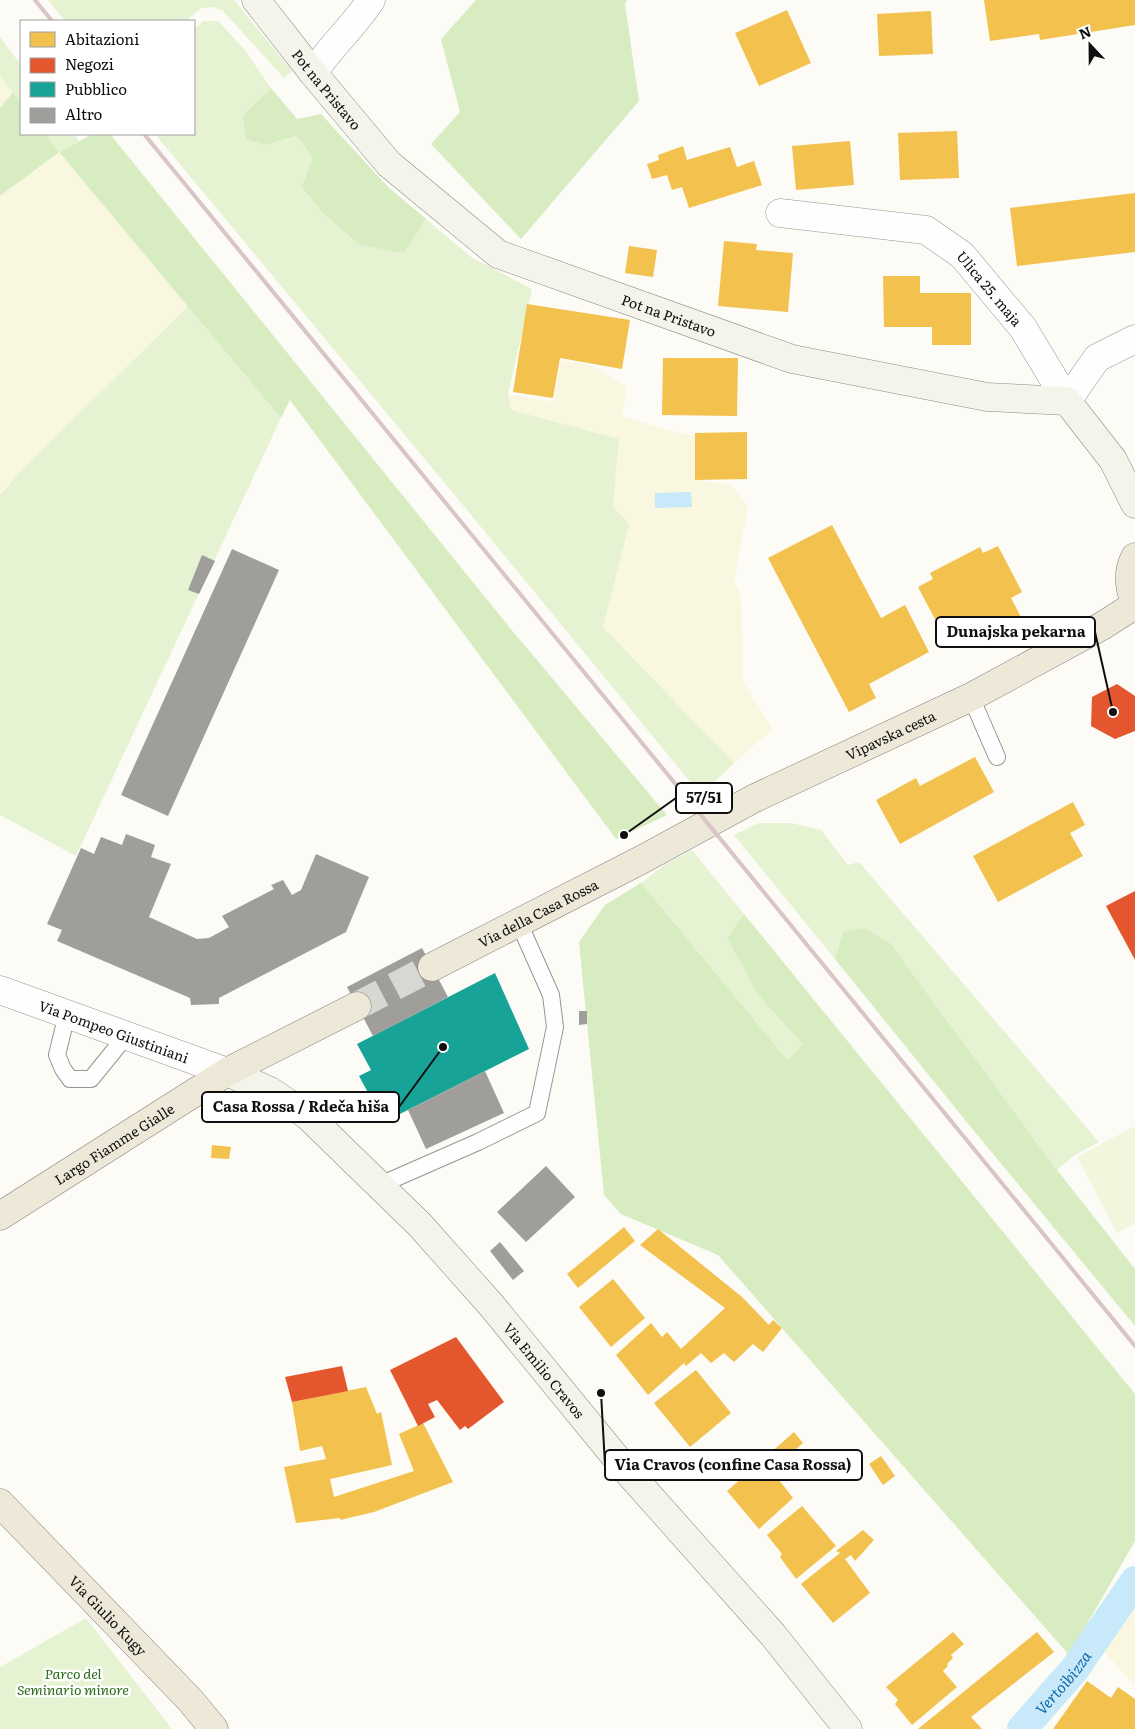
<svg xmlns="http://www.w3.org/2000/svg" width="1135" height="1729" font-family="Literata,serif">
	<rect width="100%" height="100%" fill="#fcfbf5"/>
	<path fill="#faf7e0" d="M0 76 13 92 0 108Z
		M59 152 188 306 19 473 0 494V196Z
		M561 360 591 365 627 387 622 417 696 437 697 480 731 485 748 507 734 580 741 596 743 682 773 729 734 763 603 627 629 525 613 507 619 439 511 411 508 394 554 402Z
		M1135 1592V1686L1102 1649Z"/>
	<path fill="#e6f3d3" d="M48 0H234L292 71 284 78 222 10 212 7 202 8 185 21H65Z
		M203 21H218L244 49 271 88 243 115 267 145 296 136 313 157 404 253 426 219 471 257 532 289 508 394 511 410 619 439 613 506 629 525 603 627 734 763 701 795 472 516 155 134H194V29Z
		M0 37 21 65V103L0 76Z
		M45 134H74L79 141 59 152Z
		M188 306 281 418 76 856 0 815V495L19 473Z
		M759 823H791L821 830 848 865 859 862 1099 1142 1075 1155 1057 1170 890 943 843 932 835 959 734 835Z
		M692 850 744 914 727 938 758 995 804 1044 787 1063 641 883 666 864Z
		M86 1618 172 1729H0V1667Z"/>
	<path fill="#d7ecc0" d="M476 0H627L625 4 639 101 521 239 431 144 460 112 441 39Z
		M271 88 297 119 321 114 388 187 426 219 404 253 360 245 323 213 302 187 313 157 296 136 266 145 246 139 243 115Z
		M13 92 21 103V134H45L59 152 93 134H110L510 628 667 815 616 839 290 400 281 418 59 152 0 196V108Z
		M641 883 788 1061 803 1044 758 995 727 938 744 914 1135 1394V1541L1069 1655 718 1255 621 1214 604 1195 579 942 605 905Z
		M864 928 890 943 1057 1170 1135 1269V1326L961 1115 835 959 843 932Z"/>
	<path fill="#f0f7dd" d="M1135 1126V1223L1117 1233 1077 1157Z"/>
	<path fill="#c8e9f9" d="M691 492 692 507 655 508V493Z"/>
	<path fill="#f2c14e" d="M984 0H1135V25L1040 40 1039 34 990 41Z
		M787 10 811 63 759 86 735 33Z
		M931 11 933 54 879 56 877 14Z
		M957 131 959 178 900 180 898 133Z
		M850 141 854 185 796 190 792 146Z
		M683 146 687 160 730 147 737 167 754 161 762 185 689 208 682 187 672 190 667 175 652 179 647 164 659 160 658 155Z
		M1135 193V252L1017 266 1010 208Z
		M724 241 757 244 756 250 793 253 788 312 718 306Z
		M629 246 657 250 653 277 625 273Z
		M883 276H920V293H971V345H932V327H884Z
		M527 304 630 320 622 369 560 358 553 398 513 392Z
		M663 358H738L737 416 662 415Z
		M747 432V479L695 480V433Z
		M832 525 881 618 905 605 929 652 869 684 876 698 849 712 768 558Z
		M998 546 1022 592 1011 598 1021 617 966 646 957 629 944 636 918 587 933 579 930 573 980 547 983 553Z
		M975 757 994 792 900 844 876 800 916 778 920 786Z
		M1073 802 1085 825 1070 833 1083 856 998 902 973 856Z
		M212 1145 231 1147 229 1159 211 1158Z
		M624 1227 635 1241 578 1288 567 1274Z
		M658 1229 742 1297 769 1325 773 1320 782 1328 763 1352 753 1344 734 1362 724 1353 711 1363 701 1353 686 1366 684 1363 648 1395 616 1355 651 1323 662 1337 667 1332 681 1349 725 1308 640 1245Z
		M613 1279 645 1318 611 1347 579 1307Z
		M696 1370 731 1413 690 1447 654 1403Z
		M366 1387 377 1414 381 1412 392 1465 330 1479 334 1497 414 1471 399 1434 423 1423 453 1482 374 1512 340 1520V1518L296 1523 284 1467 326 1459 322 1446 300 1451 292 1402Z
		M794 1432 803 1443 780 1463 787 1472 779 1480 793 1498 759 1529 727 1491Z
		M881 1456 895 1476 883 1485 869 1464Z
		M802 1506 836 1546 796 1579 780 1557 782 1554 767 1535Z
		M863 1530 874 1540 855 1561 851 1555 845 1559 870 1593 833 1623 801 1584 840 1553 836 1551Z
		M953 1632 964 1644 951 1655 953 1658 947 1664 948 1666 943 1671 957 1687 912 1725 895 1704 898 1700 886 1687Z
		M1037 1632 1054 1652 971 1717 982 1729H918Z
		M1087 1681 1111 1698 1118 1687 1135 1699V1729H1053Z"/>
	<path fill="#e4572e" d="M1117 684 1135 696V731L1115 739 1091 726 1092 697Z
		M1135 891V960L1106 906Z
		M456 1337 504 1402 468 1429 465 1426 460 1430 437 1400 428 1404 435 1417 418 1426 390 1370Z
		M342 1366 348 1391 292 1402 285 1377Z"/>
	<path fill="#17a398" d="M495 973 529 1049 384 1122 359 1076 371 1070 357 1044Z"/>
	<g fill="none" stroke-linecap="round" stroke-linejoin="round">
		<path stroke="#c8e9f9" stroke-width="30" id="s1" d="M1022 1729 1074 1670 1135 1581"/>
	</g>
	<path fill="#a09e9a" d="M232 549 279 570 168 816 121 795Z
		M202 555 215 561 199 594 188 590Z
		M126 834 155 845 151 857 171 864 149 917 197 939 209 938 229 927 222 916 274 889 271 885 283 880 292 895 301 890 316 854 369 877 346 932 219 998V1004L191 1005 190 998 57 941 62 930 47 924 81 848 94 854 101 837 122 845Z
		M422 948 448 997 373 1036 347 987Z
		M579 1011H587V1024L579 1025Z
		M485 1071 504 1113 426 1149 408 1110Z
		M546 1166 575 1197 526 1242 497 1212Z
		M500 1242 524 1271 513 1280 490 1251Z"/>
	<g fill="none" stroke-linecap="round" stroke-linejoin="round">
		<path stroke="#d8d8d2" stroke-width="28" stroke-dasharray="28 14" stroke-linecap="butt" d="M357 1006 432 967"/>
		<defs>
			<path id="lane" d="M971 697 997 757
				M67 1014 57 1055 63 1069 70 1079H91L117 1047 121 1034
				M380 1185 478 1142 537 1113 555 1027 551 995 519 923"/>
			<g id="street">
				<path d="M313 73C330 47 354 26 371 0"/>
				<path id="s2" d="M780 213 926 230 962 255 1023 328 1067 401 1097 358 1135 339"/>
				<path id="s3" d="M0 990 227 1072"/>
			</g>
			<g id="secondary">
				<path id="s4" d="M256 0 313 73 389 164 498 254 792 359 987 397 1067 401 1113 460 1135 504"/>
				<path id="s5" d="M227 1072 270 1091 308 1116 420 1225 492 1306 627 1471 773 1635 848 1729"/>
			</g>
			<g id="primary">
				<path d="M1135 557C1127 572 1129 588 1135 603"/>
				<path id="s6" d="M432 967 643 859 753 799 971 697 1102 626 1135 605"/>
				<path id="s7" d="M0 1216 227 1072 357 1006"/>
				<path id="s8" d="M0 1503 190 1700 214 1729"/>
			</g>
		</defs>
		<use href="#lane" stroke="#969593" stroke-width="18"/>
		<use href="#street" stroke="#969593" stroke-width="29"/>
		<use href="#secondary" stroke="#8c8c89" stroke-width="29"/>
		<use href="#primary" stroke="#838380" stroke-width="29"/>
		<use href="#lane" stroke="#fffefe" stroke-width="16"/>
		<use href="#street" stroke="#fffefe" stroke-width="28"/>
		<use href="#secondary" stroke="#f5f4eb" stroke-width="28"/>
		<use href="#primary" stroke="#eee8d9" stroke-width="28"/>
		<path stroke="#d9c5c5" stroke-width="4" d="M35 0 52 21
			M144 134 1135 1346"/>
	</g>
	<g text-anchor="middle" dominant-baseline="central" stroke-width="5" stroke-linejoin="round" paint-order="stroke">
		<g font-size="14" fill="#0f0f0f" stroke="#fff">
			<text stroke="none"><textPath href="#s4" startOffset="114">Pot na Pristavo</textPath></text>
			<text stroke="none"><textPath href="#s2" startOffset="234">Ulica 25. maja</textPath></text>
			<text stroke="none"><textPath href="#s4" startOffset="534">Pot na Pristavo</textPath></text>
			<text stroke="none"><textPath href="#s6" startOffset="514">Vipavska cesta</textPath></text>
			<text stroke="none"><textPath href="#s6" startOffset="119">Via della Casa Rossa</textPath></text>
			<text stroke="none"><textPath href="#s3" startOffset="121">Via Pompeo Giustiniani</textPath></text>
			<text stroke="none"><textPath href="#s7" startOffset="135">Largo Fiamme Gialle</textPath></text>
			<text stroke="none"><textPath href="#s5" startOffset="440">Via Emilio Cravos</textPath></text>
			<text stroke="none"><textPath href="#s8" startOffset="156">Via Giulio Kugy</textPath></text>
		</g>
		<g font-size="14" font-style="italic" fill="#2c6d19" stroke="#fff">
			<text x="73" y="1673">Parco del<tspan x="73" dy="16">Seminario minore</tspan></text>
		</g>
		<g font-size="15" font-style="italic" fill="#0d69ac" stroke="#fff">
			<text stroke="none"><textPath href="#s1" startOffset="62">Vertoibizza</textPath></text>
		</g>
	</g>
	<path fill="none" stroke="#0f0f0f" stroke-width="2" d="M1113 712L1095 632M624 835L676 798M443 1047L399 1107M601 1393L605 1465"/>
	<g fill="#0f0f0f" stroke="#fff" stroke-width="2">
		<circle cx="1113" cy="712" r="5"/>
		<circle cx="624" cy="835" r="5"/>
		<circle cx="443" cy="1047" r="5"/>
		<circle cx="601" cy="1393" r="5"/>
	</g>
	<g fill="#fff" stroke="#0f0f0f" stroke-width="2">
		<rect x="936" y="617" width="159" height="30" rx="5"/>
		<rect x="676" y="783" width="56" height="30" rx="5"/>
		<rect x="202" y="1092" width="197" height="30" rx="5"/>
		<rect x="605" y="1450" width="257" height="30" rx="5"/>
	</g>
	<g font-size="15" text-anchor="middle" font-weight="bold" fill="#0f0f0f">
		<text x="1016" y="637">Dunajska pekarna</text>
		<text x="704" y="803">57/51</text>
		<text x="301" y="1112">Casa Rossa / Rdeča hiša</text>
		<text x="733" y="1470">Via Cravos (confine Casa Rossa)</text>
	</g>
	<rect x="20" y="20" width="175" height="115" fill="#ffffff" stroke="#9f9f9f"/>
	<rect x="30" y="32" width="25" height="15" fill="#f2c14e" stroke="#9f9f9f"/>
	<text x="65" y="45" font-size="15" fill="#0f0f0f">Abitazioni</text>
	<rect x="30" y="58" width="25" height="15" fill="#e4572e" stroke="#9f9f9f"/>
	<text x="65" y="70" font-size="15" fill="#0f0f0f">Negozi</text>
	<rect x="30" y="82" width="25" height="15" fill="#17a398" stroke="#9f9f9f"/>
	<text x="65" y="95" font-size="15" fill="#0f0f0f">Pubblico</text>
	<rect x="30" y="108" width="25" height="15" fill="#a09e9a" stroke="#9f9f9f"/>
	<text x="65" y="120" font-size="15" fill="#0f0f0f">Altro</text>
	<g transform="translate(1090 45) rotate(338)" stroke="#ffffff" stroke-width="4" paint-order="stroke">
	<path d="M0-4L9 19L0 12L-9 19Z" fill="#0f0f0f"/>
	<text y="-8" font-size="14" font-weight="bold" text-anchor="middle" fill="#0f0f0f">N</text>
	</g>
</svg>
